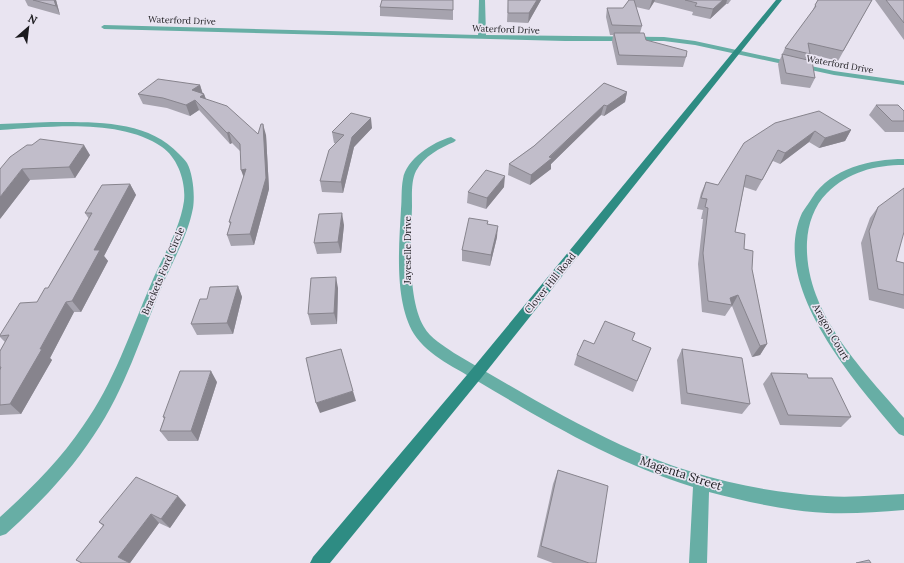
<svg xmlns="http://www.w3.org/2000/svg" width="904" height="563" font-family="Lora,serif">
	<rect width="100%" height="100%" fill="#e9e4f1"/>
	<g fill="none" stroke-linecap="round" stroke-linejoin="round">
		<path fill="#67aea5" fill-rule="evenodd" d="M479 0H485L486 35 664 37 695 41 834 71 904 81V85L834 75 695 45 664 41H565L104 29 101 27 104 25 478 35Z
			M51 122C94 122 148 120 179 154 182 157 185 160 187 163 193 174 195 195 193 208 188 235 173 261 162 286 141 336 125 390 94 435 70 472 39 504 6 534L0 536V517C31 489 60 460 83 426 114 383 130 332 151 284 162 257 180 230 184 201 186 182 178 158 162 147 120 118 49 127 0 130V124Z
			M451 137 456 140 454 142C440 148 424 156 416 171 411 181 412 195 412 207 411 240 407 298 424 327 430 338 444 346 454 353 509 385 563 418 621 445 684 474 756 492 825 496 852 498 878 495 904 494V510C878 512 853 514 827 513 787 511 747 502 709 492L707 563H689L693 487C616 463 548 423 479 382 458 369 428 356 414 334 394 301 399 247 401 209 402 200 401 189 403 179 406 159 433 142 451 137Z
			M904 159V165C875 165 848 172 827 193 814 206 808 224 807 242 804 312 862 369 904 418V436L899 434C855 382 769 286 802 213 805 208 809 203 812 198 831 168 871 159 904 159Z"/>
		<path fill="#2e8c83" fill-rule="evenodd" d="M776 0H782L482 377 330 563H310L313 557 472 369Z"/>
	</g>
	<path fill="#a6a3ae" d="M25 0H56L60 15 28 6Z
		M453 0V20L380 16V7Z
		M508 0H541L528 23 507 22Z
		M629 0H731L728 4H726L710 19 692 15 693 12 654 2 649 10 636 7 642 26 640 33 646 40 686 57 683 67 617 65 612 42 613 35H610L606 17 607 8H623Z
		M818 0H872L838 61 810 54 807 60 815 78 810 88 781 84 778 64 785 48 812 12 815 5Z
		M875 0H904V40Z
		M604 83 627 92 625 102 604 116 601 115 551 164V169L530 185 508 175 509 164 534 146Z
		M200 85 203 94H204L206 99 258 134 266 135 269 189 254 245 231 246 227 235 230 224 229 222 244 178 241 152 232 143 230 144 199 110 190 116 167 108 143 104 138 94Z
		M876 105 904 111V132H885L869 115Z
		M775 123 851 130 845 141 819 148 809 142 780 164 773 161 756 191 744 187 735 232 744 249 752 269 767 344 760 355 752 357 732 306 731 307 725 316 702 312 698 264 703 219H701L703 210 697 209 701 193 706 182 718 185Z
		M372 128 354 147 343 193 322 192 320 181 335 143H334L332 132Z
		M32 145 90 155 75 178 30 180 0 219Z
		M130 184 136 195 104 256 108 261 81 312H74L50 358 52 360 21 414 0 415V351L5 342 0 337V335L37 302 48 288 89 219 85 213Z
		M504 187 486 209 467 203 468 192Z
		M878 207 896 261 904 263V309L869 300 861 243 870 218Z
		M488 221 487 224 497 237 490 266 462 261V250Z
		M344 225 341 253 317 254 314 243Z
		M238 286 242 297 233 334 197 335 191 324 207 299Z
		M338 288 337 324 311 325 308 314Z
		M632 340 651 348 633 392 574 365 577 355 594 344Z
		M682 349 750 404 742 414 681 404 677 360Z
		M771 373 808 378 851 417 841 427 780 425 763 384Z
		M217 382 198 441H168L160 431 164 419 163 417Z
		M558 470 596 563H553L537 557 553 484Z
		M186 505 170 528 159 523 130 563H81L76 560 103 526 99 522Z"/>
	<path fill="#87848d" d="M54 0H56L60 15 56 6Z
		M537 0H541L528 23 529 13Z
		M652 0H655L654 2 649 10Z
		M723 0H727L726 4 710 19 713 9Z
		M200 85 203 95 204 94 208 105 192 90Z
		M627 92 625 102 604 116 607 106Z
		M195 100 199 110 190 116 186 105Z
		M604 105 601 115 551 164V169L530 185 531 175Z
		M371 118 372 128 354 147 343 193 341 182 352 137Z
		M263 124 266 135 269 189 254 245 250 234Z
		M851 130 845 141 819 148 825 138Z
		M815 131 809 142 780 164 785 153Z
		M229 132 232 143 230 144 227 133Z
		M84 145 90 155 75 178 69 167Z
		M22 169 30 180 0 219V197Z
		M246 169 245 181 241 170Z
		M505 176 504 187 486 209 487 198Z
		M130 184 136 195 104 256 108 261 81 312 72 301 94 250Z
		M342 213 344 225 341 253 338 242Z
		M498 226 497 237 490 266 491 255Z
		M336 277 338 288 337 324 334 313Z
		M238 286 242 297 233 334 227 323Z
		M738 295 732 306 731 307 732 305 730 298Z
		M66 302 74 312 50 358 52 360 21 414 10 404Z
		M767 344 760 355 752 357 760 346Z
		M211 371 217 382 198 441 191 431Z
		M353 391 356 401 320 413 316 403Z
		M178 496 186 505 170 528 161 519Z
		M151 514 159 523 130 563 118 557Z"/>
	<path fill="#c1bdca" stroke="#87848d" d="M33 0H54L56 6Z
		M382 0H453V10L380 7Z
		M508 0H537L529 13H508Z
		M629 0H634L642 26 612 25 607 8H623Z
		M685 0H723L713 9 695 6 697 3Z
		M818 0H872L843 51 808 43 810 54 785 48 816 6 815 5Z
		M886 0H904V23Z
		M614 33H644L646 40 687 51 686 57 619 55Z
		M782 54 812 61 815 78 786 73Z
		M158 79 200 85 192 90 204 94 200 97 227 106 258 134 261 124H263L266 178 250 234 227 235 231 222H229L246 169 241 170 240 144 229 132 227 133 195 100 186 105 163 98 138 94Z
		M604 83 627 92 607 106 604 105 549 157 552 158 531 175 509 164 534 146Z
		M876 105H898L904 111V121H892Z
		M819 111 851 130 825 138 815 131 785 153 778 150 762 180 746 175 735 232 745 234 744 249 753 251 752 269 767 344 760 346 738 295 730 298 732 305 708 301 703 253 708 208 705 207 707 199 701 198 706 182 718 185 744 143 775 123Z
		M351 113 371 118 352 137 341 182 320 181 329 150 344 135 332 132Z
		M40 139 84 145 69 167 22 169 0 197V169L10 157 27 145H32Z
		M486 170 505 176 487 198 468 192Z
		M130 184 94 250H100L72 301 66 302 40 349H42L10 404 0 405V370L1 367H0V351L9 335 0 336V335L20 303 37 302 45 288H48L92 213H85L102 185Z
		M904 188V232L896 261 904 263V295L878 289 869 231 878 207Z
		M342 213 338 242 314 243 319 214Z
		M469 218 488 221 487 224 498 226 491 255 462 250Z
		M336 277 334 313 308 314 311 278Z
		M238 286 227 323 191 324 200 299H207L210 287Z
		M605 321 635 333 632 340 651 348 637 381 577 355 584 340 594 344Z
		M341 349 353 391 316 403 306 358Z
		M682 349 742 358 750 404 687 393Z
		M180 371H211L191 431H160L165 417H163Z
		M771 373 807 374 808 378H832L851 417 788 415Z
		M558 470 608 486 596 563H589L541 546Z
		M136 477 178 496 161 519 151 514 118 557 130 563H82L76 560 104 525 99 522Z
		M869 560 871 563H856Z"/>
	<g text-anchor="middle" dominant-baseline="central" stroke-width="3.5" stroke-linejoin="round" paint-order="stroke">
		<g font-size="9" fill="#1b1a1e" stroke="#e9e4f1">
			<text transform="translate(182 20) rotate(2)">Waterford Drive</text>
			<text transform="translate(506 29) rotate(2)">Waterford Drive</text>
			<text transform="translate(840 64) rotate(10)">Waterford Drive</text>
		</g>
		<g font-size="10" fill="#1b1a1e" stroke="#e9e4f1">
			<text transform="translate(407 250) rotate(-90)">Jayeselle Drive</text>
			<text transform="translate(163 271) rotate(-67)">Brackets Ford Circle</text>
			<text transform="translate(550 283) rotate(-51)">Clover Hill Road</text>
			<text transform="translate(831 332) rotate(60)">Aragon Court</text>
		</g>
		<g font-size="12" fill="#1b1a1e" stroke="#e9e4f1">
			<text transform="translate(681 473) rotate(18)">Magenta Street</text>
		</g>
	</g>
	<g transform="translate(28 28) rotate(28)" stroke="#e9e4f1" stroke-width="3" paint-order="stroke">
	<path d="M0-3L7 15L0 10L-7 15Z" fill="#1b1a1e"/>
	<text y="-6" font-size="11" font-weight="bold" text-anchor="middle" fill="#1b1a1e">N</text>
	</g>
</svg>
